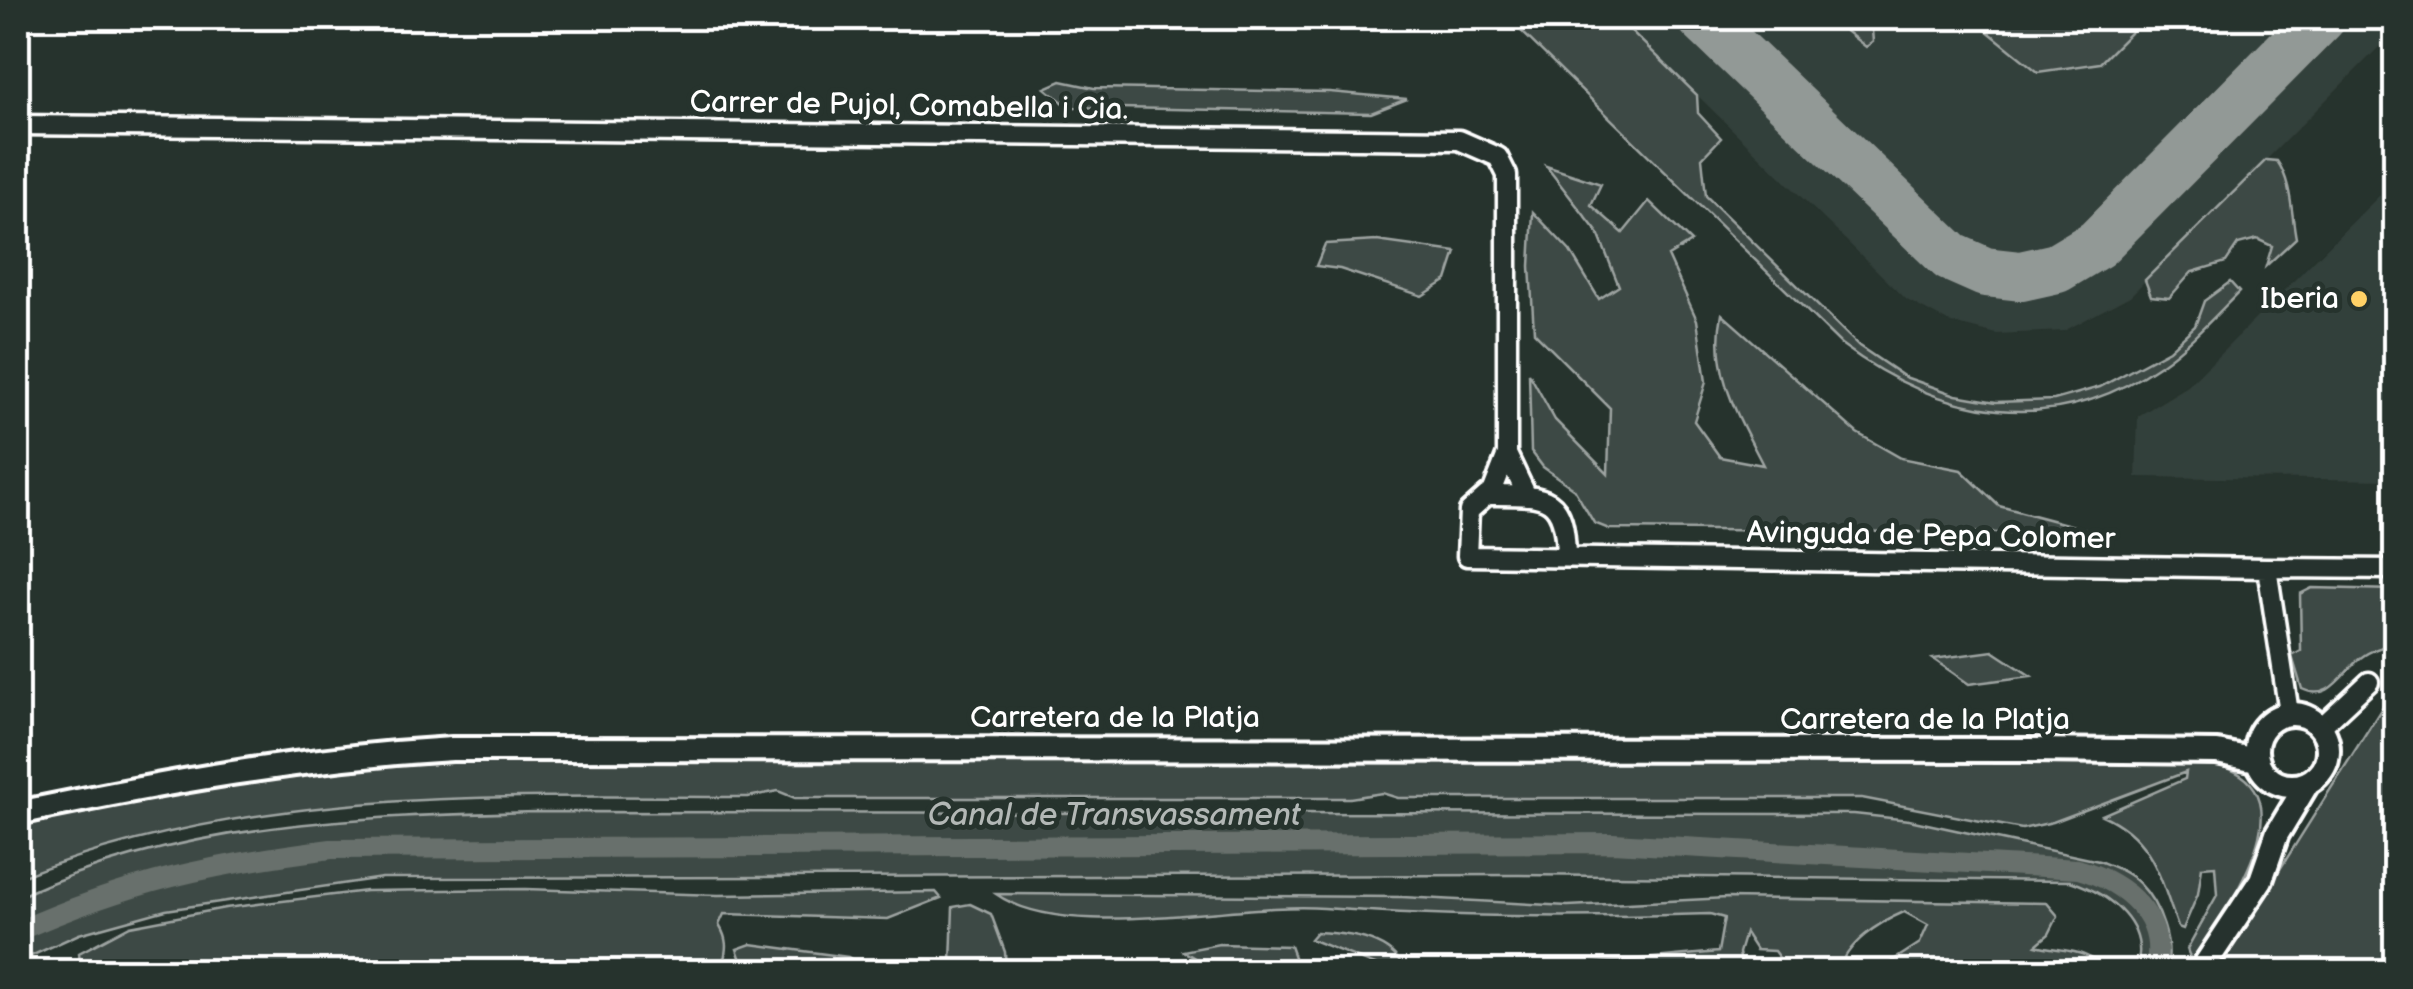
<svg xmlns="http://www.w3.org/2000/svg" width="2413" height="989" font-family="'Balsamiq Sans',sans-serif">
	<rect width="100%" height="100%" fill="#26332d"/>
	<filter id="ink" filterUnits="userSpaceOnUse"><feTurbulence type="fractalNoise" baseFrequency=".01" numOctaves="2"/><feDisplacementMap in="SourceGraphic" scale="20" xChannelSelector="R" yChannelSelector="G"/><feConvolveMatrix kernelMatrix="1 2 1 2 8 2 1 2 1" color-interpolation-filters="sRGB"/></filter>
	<g filter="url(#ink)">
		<path fill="#333f3a" d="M1618 18H2395V480L2136 477 2138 416 2188 386 2380 195 2381 45 2130 296 2064 331 1997 334 1948 322 1907 300Z"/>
		<path fill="#3e4944" stroke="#9ea4a2" stroke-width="2.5" d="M1520 18H1618L1697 95 1698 113 1721 138 1702 158 1706 196 1859 346 1905 377 1956 395 1996 402 2054 400 2100 387 2169 350 2195 326 2204 301 2230 282 2239 292C2214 317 2189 345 2160 365 2053 439 1940 418 1841 344L1512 22Z
			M1829 18H1871L1873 42 1866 47Z
			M1971 18H2145L2100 63 2038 72Z
			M1061 81 1094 88 1330 92 1407 99 1371 113 1069 107 1045 88Z
			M2266 160 2277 161C2292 182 2291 213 2296 238L2266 266 2272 246 2257 239 2238 244 2226 262 2192 272 2169 298 2151 296 2145 280Z
			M1546 166 1601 184 1591 205 1623 233 1649 201 1691 242 1668 256 1697 320 1706 382 1694 421 1720 457 1763 465C1738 416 1710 371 1722 314L1857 433 1901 458 1961 470 1999 506 2104 534 1609 529 1594 523 1574 489 1543 467 1531 451 1529 373 1555 420 1608 474 1610 408 1534 332 1530 266 1533 212 1570 251 1599 299 1619 286 1598 233Z
			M1377 241 1456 252 1447 280 1422 296 1340 269 1316 266 1325 244Z
			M2312 588 2396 590 2395 643C2382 647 2367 651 2357 661 2340 677 2328 702 2302 689L2292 656 2301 651 2300 594Z
			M1993 651 2031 676 1969 684 1933 659Z
			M2395 694V971L2215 972 2390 695Z
			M1020 759 2204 762C2324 781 2225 910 2192 964L2187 949 2217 895 2215 866 2202 867 2198 894 2183 929 2178 927C2160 879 2154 838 2102 815L2185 779 2186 772 2053 822 2022 829 1862 798H1398L1382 793 1350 798H795L778 791 748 797C497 797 255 785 18 878V822L270 777 399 762Z
			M537 812 1854 814 1909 820 2099 861C2114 867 2129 872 2140 884 2159 903 2176 947 2165 971H2136C2151 925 2110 894 2070 881L1519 875 382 878 166 910 79 934 18 962V897C182 822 360 816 537 812Z
			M525 889 718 895 936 892 941 898 888 919 724 914 719 925C728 940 727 948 723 964L713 971 221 972 187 959 80 964 79 953 130 926 225 908 366 891Z
			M996 894 1402 897 1568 906 1727 898 2047 903 2058 916 2049 934 2036 945C2063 952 2088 948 2106 971 2079 972 2075 954 2035 959L2032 971H2004L1998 961 1987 962 1977 971H1877L1920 943 1928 925 1904 912C1878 923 1847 943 1839 971H1789L1774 951 1756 950 1745 933 1739 953 1743 971 1502 972 1718 952 1724 918 1710 914C1581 918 1453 918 1324 908 1236 901 1067 944 996 894Z
			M970 904 991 914 1005 952 1006 971H944L951 963 953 907Z
			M1316 932C1345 933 1394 938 1404 971H1383L1388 970 1310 939Z
			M751 944 848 957 868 970 745 971 737 949Z
			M1219 944 1290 946 1299 971H1095L1169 964 1183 970 1203 963 1183 951Z"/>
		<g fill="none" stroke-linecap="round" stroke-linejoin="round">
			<path stroke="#67706c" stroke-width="20" d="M18 931C129 882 211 864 331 849L1613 843 2078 869C2124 882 2170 917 2154 972"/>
			<path stroke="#929996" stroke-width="50" d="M1702 18 1951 257 1985 272 2021 276 2057 268 2097 244 2321 18"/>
			<defs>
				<path id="minor" d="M18 125 1459 140 1498 157 1507 175V454
					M1491 495 1507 454 1527 496
					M1566 557C1565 492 1546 495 1487 495L1469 511 1467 556 2267 568 2396 569
					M2267 568 2289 713
					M2321 727 2369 682"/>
				<path id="tertiary" d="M2256 750a36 36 0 1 1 72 0a36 36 0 1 1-72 0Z
					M18 813C167 782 299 758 452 749L2029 750 2217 752 2257 760
					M2200 972 2261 880 2277 834 2307 784"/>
			</defs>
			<use href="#minor" stroke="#fff" stroke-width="25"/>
			<use href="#tertiary" stroke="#fff" stroke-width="30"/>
			<use href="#minor" stroke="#26332d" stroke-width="18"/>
			<use href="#tertiary" stroke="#26332d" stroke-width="22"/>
		</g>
	</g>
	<circle fill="#ffd166" stroke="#26332d" stroke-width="4" cx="2359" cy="299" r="10"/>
	<g text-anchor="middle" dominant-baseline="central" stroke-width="10" stroke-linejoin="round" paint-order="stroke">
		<g font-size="30" fill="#fff" stroke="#26332d">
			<text transform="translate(909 106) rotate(1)">Carrer de Pujol, Comabella i Cia.</text>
			<text transform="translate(1931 536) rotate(1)">Avinguda de Pepa Colomer</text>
			<text x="1115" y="718">Carretera de la Platja</text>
			<text x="1925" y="720">Carretera de la Platja</text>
		</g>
		<g font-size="30" fill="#fff" stroke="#26332d" text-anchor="end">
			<text x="2339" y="299">Iberia</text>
		</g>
		<g font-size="32" font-style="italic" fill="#b3b8b6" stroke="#26332d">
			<text x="1114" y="815">Canal de Transvassament</text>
		</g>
	</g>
	<rect width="2413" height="989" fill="none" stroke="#26332d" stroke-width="60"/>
	<rect x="30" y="30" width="2353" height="929" fill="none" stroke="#fff" stroke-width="4" filter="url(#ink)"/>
</svg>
